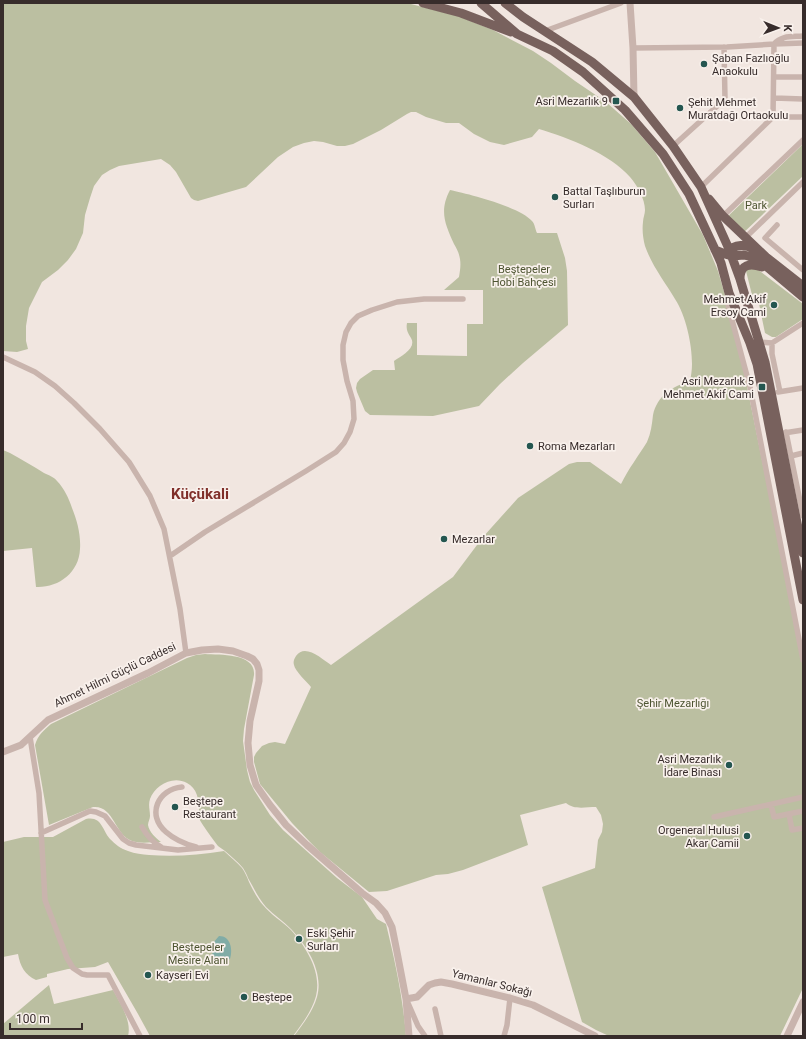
<svg xmlns="http://www.w3.org/2000/svg" width="806" height="1039" font-family="Roboto,sans-serif">
	<rect width="100%" height="100%" fill="#f1e6e0"/>
	<path fill="#bbbfa1" d="M3 3H407L458 16 493 30 533 51 551 63 575 81 606 102 631 124 655 152 703 235 718 271 737 337 803 662V988L780 1036H609L596 1030 582 1022 542 887 595 868 598 840 602 832 603 824 601 815 596 807C585 807 574 810 566 803L520 815 528 845 463 870 448 874 436 875 387 891 369 892 320 852 310 842 292 823 260 784 254 762V757L256 753 262 746 269 743 275 742 285 744 311 687C307 682 295 671 294 665 293 662 294 659 296 656 305 643 322 659 331 665L453 577 483 537 518 498 569 464 577 462H590L621 484C625 476 629 469 634 462 638 455 643 449 647 442 651 433 652 424 653 415 657 396 673 385 690 382 691 376 692 370 692 364 692 344 686 316 675 299 665 282 652 266 645 246 643 238 642 230 643 222 643 218 645 214 645 210 645 199 637 185 630 177 610 154 569 138 539 129L532 137 504 145 490 142 474 134 459 123H446L426 117 416 112H411L407 114 381 130 353 144 345 146H337L323 142 314 141 304 143 293 147 278 157 246 187 198 201 194 200 191 198 176 172 170 165 161 159 119 166 110 170 102 175 94 186 90 198 85 215 83 233 76 249 68 260 58 270 42 282 29 308 26 326V341L28 349 17 352 3 351Z
		M803 144V176L740 236 724 220Z
		M450 190C469 194 520 207 532 221 535 224 535 229 537 233H557L565 258 567 271 568 325 523 363 500 384 479 406 433 416 370 415 365 411 357 392 356 388 357 383 360 379 373 370H395L394 361C401 356 417 348 411 338 407 332 406 329 407 323H417V355L467 356V324H483V290H444L459 277C460 271 461 265 460 259 459 253 457 249 454 244 445 224 439 211 450 190Z
		M748 269H757L803 304V319L776 337H772L765 333 757 294 752 295 746 271Z
		M3 450 10 453C21 459 33 466 44 473 48 475 54 477 57 481 64 488 69 499 72 508 77 520 81 535 80 549 79 573 58 588 36 587L32 548 3 551Z
		M205 654C220 655 256 653 254 675L244 729 243 741 247 770 250 782 254 790 270 815 283 830 337 878 362 897 377 919 386 924C395 961 403 998 406 1036H294C303 1024 313 1011 317 997 324 972 307 946 291 929 283 921 274 915 266 907 258 898 254 888 248 878 247 875 245 871 243 868 238 862 231 856 225 851 223 849 220 848 218 846 215 842 200 822 199 818 198 816 199 812 199 809 199 800 197 788 187 783 173 775 155 785 150 799 148 805 150 810 150 816 150 819 148 822 148 825 149 832 156 838 161 842 152 842 140 844 132 841 114 834 114 805 93 807L49 825 35 745C38 735 44 730 51 724L187 658 196 655Z
		M86 819C102 816 102 830 110 839 115 844 121 849 128 851 135 854 142 854 149 855 174 857 199 855 224 851 230 857 237 862 242 868 245 872 247 877 249 882 253 890 257 898 263 905 271 915 282 921 291 930 306 947 322 972 316 996 312 1011 302 1024 293 1036H150L138 1014 108 962 95 967 68 969 47 974V977L36 980C25 975 20 966 18 954L3 957V842L24 837H53Z
		M49 985 54 1004 113 990C120 1003 132 1021 128 1036H3V1024Z"/>
	<path fill="#81aca6" d="M219 936C231 936 233 950 230 959L215 963H211L208 960 216 948 215 945 213 944V943Z"/>
	<g fill="none" stroke-linecap="round" stroke-linejoin="round">
		<path stroke="#c9b4ad" stroke-width="5.5" d="M545 31 621 3
			M633 48 727 47 774 44 803 43
			M774 77H803
			M774 98 803 99
			M773 117H803
			M673 146 725 99 724 47
			M701 187 773 117 774 44C782 35 792 37 803 36
			M723 216 803 140
			M777 225 765 238 803 270
			M746 237 803 182
			M728 296V305L750 387 803 660
			M759 342 772 343 803 323
			M772 343V354L780 392
			M3 357 35 372 55 386 74 403 100 429 129 462 150 496 164 529 180 609 186 653
			M778 392 803 388
			M786 432 803 516
			M784 433 803 430
			M791 456 803 453
			M170 556 205 532 306 471 336 452 344 443 350 432 354 419 353 401 347 381 343 360V345L346 332 351 323 358 316 372 310 397 302 424 299H463
			M30 737 39 793 45 900 67 958 73 968 82 974 87 975H108L140 1036
			M182 787C158 789 146 815 166 832 175 840 185 844 196 847
			M771 805 774 817 803 811
			M789 814 792 830 803 828
			M714 817 803 797
			M142 827C147 836 152 842 161 847
			M41 833 90 811 96 812 105 816 123 839 129 843 136 845 178 850 212 847
			M408 1003 418 1026 425 1036
			M435 1009 441 1036
			M504 1036 507 1025 510 998"/>
		<path stroke="#c9b4ad" stroke-width="7" d="M630 3 633 48 634 97
			M3 752 21 745 48 720 148 673 186 653 202 650 218 649 233 651 247 656 253 659 257 664 259 670V681L250 721 248 743 250 765 256 785 270 805 286 825 307 845 362 893 376 903 385 913 392 927 397 952 406 999 409 1036
			M406 999 417 997 429 985 435 983 441 982 452 984 510 998 533 1005 595 1036
			M787 1036 803 1002"/>
		<path stroke="#78615d" stroke-width="9" d="M423 3 461 13 511 32
			M481 3 517 34 553 51 583 72 625 110 663 154 689 194 718 256 721 263 729 293 750 343 757 364 803 600
			M505 3 523 17 592 62 634 97 673 146 701 187 729 249 740 279 765 362 803 553
			M709 199 723 216 766 257 803 286
			M715 250 725 254 732 256 744 255 752 257 759 260 803 297
			M726 253C735 243 746 244 756 250
			M740 279C740 264 750 263 762 267"/>
	</g>
	<g fill="#245650" stroke="#f9f1ec" stroke-width="1.5">
		<circle cx="704" cy="64" r="4"/>
		<rect x="612" y="97" width="8" height="8" rx="2"/>
		<circle cx="680" cy="108" r="4"/>
		<circle cx="555" cy="197" r="4"/>
		<circle cx="774" cy="305" r="4"/>
		<rect x="758" y="383" width="8" height="8" rx="2"/>
		<circle cx="530" cy="446" r="4"/>
		<circle cx="444" cy="539" r="4"/>
		<circle cx="729" cy="765" r="4"/>
		<circle cx="175" cy="807" r="4"/>
		<circle cx="747" cy="836" r="4"/>
		<circle cx="299" cy="939" r="4"/>
		<circle cx="148" cy="975" r="4"/>
		<circle cx="244" cy="997" r="4"/>
	</g>
	<g text-anchor="middle" dominant-baseline="central" stroke-width="3.5" stroke-linejoin="round" paint-order="stroke">
		<g font-size="11" fill="#372c2b" stroke="#f9f1ec" text-anchor="start">
			<text x="712" y="58">Şaban Fazlıoğlu<tspan x="712" dy="13">Anaokulu</tspan></text>
			<text x="608" y="101" text-anchor="end">Asri Mezarlık 9</text>
			<text x="688" y="102">Şehit Mehmet<tspan x="688" dy="13">Muratdağı Ortaokulu</tspan></text>
			<text x="563" y="191">Battal Taşlıburun<tspan x="563" dy="13">Surları</tspan></text>
			<text x="766" y="299" text-anchor="end">Mehmet Akif<tspan x="766" dy="13">Ersoy Cami</tspan></text>
			<text x="754" y="381" text-anchor="end">Asri Mezarlık 5<tspan x="754" dy="13">Mehmet Akif Cami</tspan></text>
			<text x="538" y="446">Roma Mezarları</text>
			<text x="452" y="539">Mezarlar</text>
			<text x="721" y="759" text-anchor="end">Asri Mezarlık<tspan x="721" dy="13">İdare Binası</tspan></text>
			<text x="183" y="801">Beştepe<tspan x="183" dy="13">Restaurant</tspan></text>
			<text x="739" y="830" text-anchor="end">Orgeneral Hulusi<tspan x="739" dy="13">Akar Camii</tspan></text>
			<text x="307" y="933">Eski Şehir<tspan x="307" dy="13">Surları</tspan></text>
			<text x="156" y="975">Kayseri Evi</text>
			<text x="252" y="997">Beştepe</text>
		</g>
		<g font-size="11" fill="#4d5431" stroke="#f9f1ec">
			<text x="756" y="205">Park</text>
			<text x="524" y="269">Beştepeler<tspan x="524" dy="13">Hobi Bahçesi</tspan></text>
			<text x="673" y="703">Şehir Mezarlığı</text>
			<text x="198" y="947">Beştepeler<tspan x="198" dy="13">Mesire Alanı</tspan></text>
		</g>
		<g font-size="11" fill="#372c2b" stroke="#f9f1ec">
			<text transform="translate(115 675) rotate(-26)">Ahmet Hilmi Güçlü Caddesi</text>
			<text transform="translate(492 983) rotate(14)">Yamanlar Sokağı</text>
		</g>
		<g font-size="15" font-weight="bold" fill="#802f2a" stroke="#f9f1ec">
			<text x="200" y="494">Küçükali</text>
		</g>
	</g>
	<rect width="806" height="1039" fill="none" stroke="#372c2b" stroke-width="8"/>
	<g transform="translate(778 28) rotate(91)" stroke="#f9f1ec" stroke-width="3" paint-order="stroke">
	<path d="M0-3L7 15L0 10L-7 15Z" fill="#372c2b"/>
	<text y="-6" font-size="11" font-weight="bold" text-anchor="middle" fill="#372c2b">K</text>
	</g>
	<path d="M10 1023v6h72v-6" fill="none" stroke="#372c2b" stroke-width="2"/>
	<text x="16" y="1023" font-size="12" fill="#372c2b" stroke="#f9f1ec" stroke-width="3" paint-order="stroke">100 m</text>
</svg>
